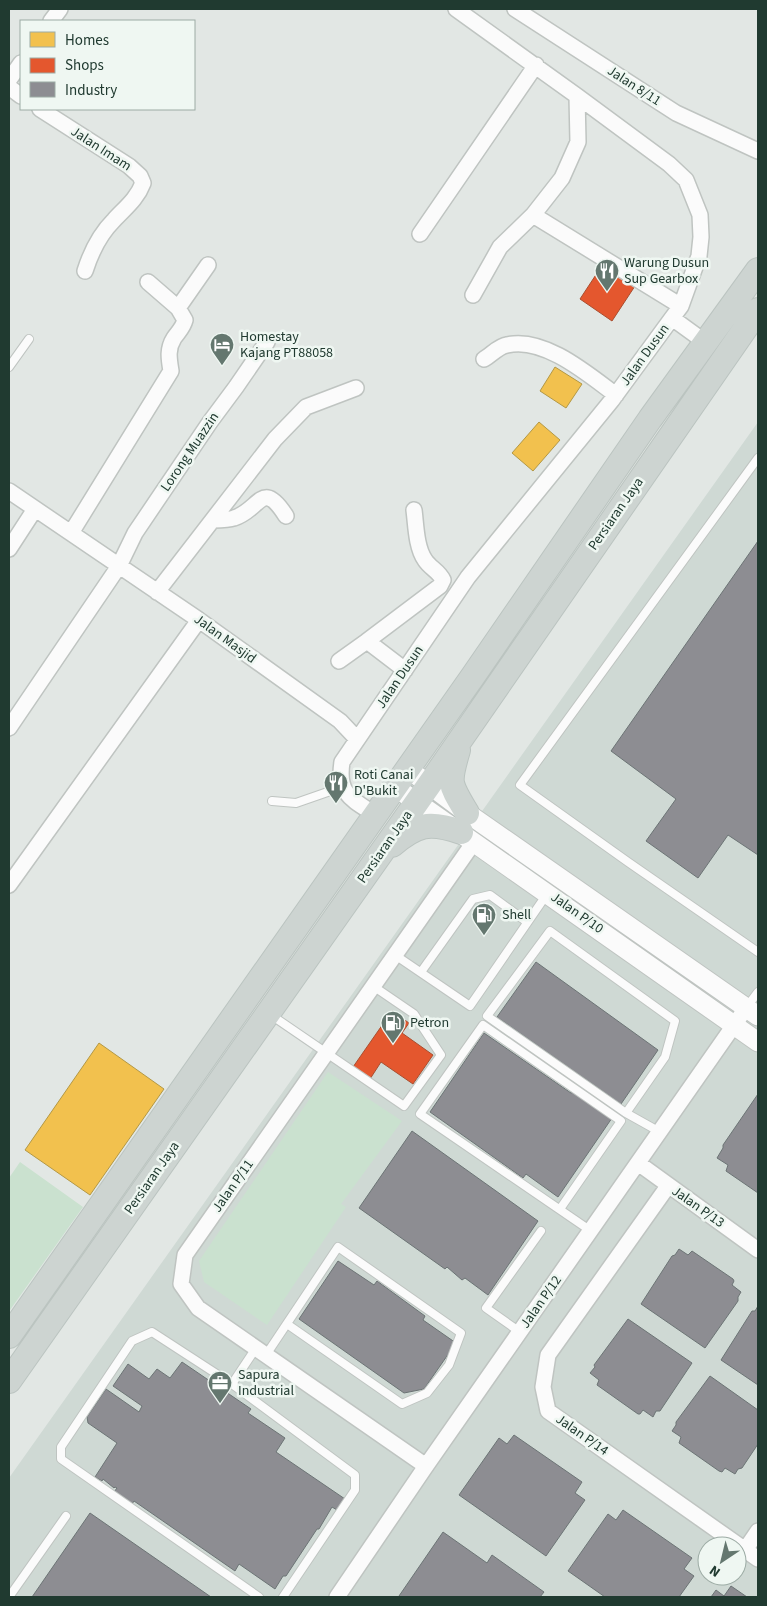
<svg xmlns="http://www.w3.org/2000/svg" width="767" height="1606" font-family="'Source Sans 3',sans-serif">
	<rect width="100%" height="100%" fill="#e2e7e4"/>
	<path fill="#cfd9d4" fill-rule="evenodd" d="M758 422V1597H9V1478ZM707 1546H737V1576H707Z"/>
	<path fill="#cae1cf" d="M328 1072 402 1121 341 1204 346 1207 267 1325 204 1282 199 1261Z
		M20 1162 83 1207 10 1310 9 1308V1178Z"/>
	<path fill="#f2c14e" stroke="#b39845" d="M555 367 582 384 566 408 540 391Z
		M539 422 560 440 533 471 512 453Z
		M99 1043 164 1089 90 1195 25 1150Z"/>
	<path fill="#e4572e" stroke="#a94e2f" d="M603 264 635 286 612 321 580 299Z
		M392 1011 409 1023 402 1033 433 1055 413 1084 381 1062 370 1079 353 1067Z"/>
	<path fill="#8d8d92" stroke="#6c7475" d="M758 541V855L728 835 698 878 646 841 676 799 611 751Z
		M536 962 658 1050 621 1104 497 1017Z
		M484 1033 571 1093 574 1092 612 1118 558 1197 526 1174 523 1178 430 1112Z
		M758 1094V1193L726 1171 728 1165 717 1158 723 1148V1145Z
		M412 1131 538 1221 488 1295 465 1278 462 1280 447 1267 445 1269 359 1208Z
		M679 1249 688 1255 692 1251 733 1279 734 1281 732 1285 741 1292 738 1297V1301L705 1348 641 1304 672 1256 675 1255Z
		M338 1261 374 1285 377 1281 425 1316 423 1320 456 1343 424 1389 404 1393 299 1319Z
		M758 1306V1385L721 1360 752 1311H755Z
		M628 1319 692 1363 660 1411H656L653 1417 643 1410 640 1414H638L597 1385 599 1380 590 1373 595 1367 594 1365Z
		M182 1362 251 1409 248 1413 285 1438 276 1452 345 1499 337 1510 332 1507 319 1529H317L286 1576H283L275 1589 239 1564 235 1571 134 1501 132 1504 114 1492 117 1488 115 1487 114 1488 103 1479 102 1481 95 1477 117 1443 88 1423 87 1417 106 1389 139 1412 142 1406 113 1386 128 1364 149 1379 157 1369 170 1378Z
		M710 1376 758 1410V1444L742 1468 738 1469 735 1474 725 1468 722 1472 719 1471 679 1443 681 1437 672 1431 676 1425V1422Z
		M514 1435 582 1482 575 1493 585 1500 546 1556 459 1495 499 1438 507 1444Z
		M623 1510 692 1558 684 1569 694 1576 679 1597H605L568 1571 608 1514 616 1520Z
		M90 1513 211 1597H32Z
		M443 1532 487 1563 492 1555 544 1592 540 1597H401L399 1596Z
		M731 1586 747 1597H711L716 1590 724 1596Z"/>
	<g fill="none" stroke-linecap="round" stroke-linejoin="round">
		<defs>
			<path id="service" d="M9 367 29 339
				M758 458 520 785 628 862 758 952
				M272 801 296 803 342 787
				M395 955 470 1006 547 894
				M421 972 473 899 490 895 527 922
				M746 1008 758 992
				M271 1015 404 1106 441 1055 414 1014 373 986
				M626 1113 665 1057 675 1021 550 931 487 1016 626 1113 660 1132
				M560 1209 621 1121 483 1025 420 1114 591 1231
				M520 1332 486 1308 541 1231
				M256 1348 232 1384 152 1332 132 1341 61 1447V1459L259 1597
				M266 1355 338 1247 461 1333 449 1365 427 1393 402 1404 287 1324
				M232 1384 355 1475V1490L283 1597
				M9 1597 66 1516"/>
			<path id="minor" d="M515 9 676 113 758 151
				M51 21 60 9
				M9 80 21 63
				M9 87 21 96
				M40 109 129 166 140 176 143 183C137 199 125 208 114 220 99 235 91 252 85 271
				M533 215 681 306
				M420 234 536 65
				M148 282 178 308
				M473 295 500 247 533 215 562 178 578 142 577 96
				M672 318 705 342
				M484 359C491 355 499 346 507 345 544 336 589 375 616 395
				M9 491 199 620 340 721 357 739
				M214 520C220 520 228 520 234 518 260 510 262 478 286 516
				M71 533 171 371C169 359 167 349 174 338 178 332 183 328 185 320L178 308 208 265
				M9 549 35 509
				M157 592 275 439 306 407 356 388
				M339 661 367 641
				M405 670 367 641 440 586 443 580C439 571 430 568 425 560 416 547 416 525 414 510
				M9 728 119 566 135 533 210 422 236 387 267 342
				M376 815C351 799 337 794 342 762L468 577 612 400 672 318 681 306 699 256 701 237 700 215 686 180 669 164 577 96 456 9
				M9 885 199 620
				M638 1163 758 1250
				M668 1186 548 1355 543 1387 548 1411 758 1559
				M426 1466 198 1308 181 1284 185 1255 474 842
				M745 1550 758 1531
				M337 1597 426 1466 746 1008"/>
			<path id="tertiary" d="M408 769 467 813 758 1016
				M395 787 758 1042"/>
			<path id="primary" d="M458 750C448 784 449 783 467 813
				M392 845C417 824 429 821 461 832
				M9 1336 473 676 650 419 758 270
				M9 1381 429 785 758 310"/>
		</defs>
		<use href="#service" stroke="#bfc4c1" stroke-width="10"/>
		<use href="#minor" stroke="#bfc4c1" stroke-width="18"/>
		<use href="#tertiary" stroke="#bfc4c1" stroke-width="21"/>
		<use href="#primary" stroke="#bbc4c0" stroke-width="26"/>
		<use href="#service" stroke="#fbfbfb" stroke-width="8"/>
		<use href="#minor" stroke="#fbfbfb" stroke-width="15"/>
		<use href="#tertiary" stroke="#fbfbfb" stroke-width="19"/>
		<use href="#primary" stroke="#cdd4d1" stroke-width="24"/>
	</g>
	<defs>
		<symbol id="restaurant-pin" viewBox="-11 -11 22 30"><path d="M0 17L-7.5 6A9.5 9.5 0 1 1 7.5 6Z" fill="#64776f" stroke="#eff7f2"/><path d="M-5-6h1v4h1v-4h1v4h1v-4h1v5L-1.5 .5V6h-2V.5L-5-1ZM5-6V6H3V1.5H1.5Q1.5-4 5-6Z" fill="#fff"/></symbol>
		<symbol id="hotel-pin" viewBox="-11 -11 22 30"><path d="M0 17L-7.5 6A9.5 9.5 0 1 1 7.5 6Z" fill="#64776f" stroke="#eff7f2"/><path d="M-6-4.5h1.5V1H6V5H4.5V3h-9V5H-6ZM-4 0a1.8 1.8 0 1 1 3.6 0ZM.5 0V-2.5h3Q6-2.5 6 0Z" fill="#fff"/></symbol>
		<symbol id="fuel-pin" viewBox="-11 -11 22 30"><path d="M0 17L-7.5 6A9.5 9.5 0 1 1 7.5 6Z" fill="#64776f" stroke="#eff7f2"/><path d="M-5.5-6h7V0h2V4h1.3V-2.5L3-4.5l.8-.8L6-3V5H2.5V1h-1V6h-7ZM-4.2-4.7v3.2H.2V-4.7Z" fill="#fff"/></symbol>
		<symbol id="office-pin" viewBox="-11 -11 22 30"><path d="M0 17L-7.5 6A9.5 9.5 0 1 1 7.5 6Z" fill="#64776f" stroke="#eff7f2"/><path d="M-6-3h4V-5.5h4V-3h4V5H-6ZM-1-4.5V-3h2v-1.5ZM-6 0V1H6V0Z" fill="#fff"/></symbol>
	</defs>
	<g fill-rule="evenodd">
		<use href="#restaurant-pin" x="593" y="257" width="28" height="38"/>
		<use href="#hotel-pin" x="208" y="331" width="28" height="38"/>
		<use href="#restaurant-pin" x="322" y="769" width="28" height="38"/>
		<use href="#fuel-pin" x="470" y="901" width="28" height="38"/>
		<use href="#fuel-pin" x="379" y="1009" width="28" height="38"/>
		<use href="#office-pin" x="206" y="1369" width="28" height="38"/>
	</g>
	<g text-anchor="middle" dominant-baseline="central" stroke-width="5" stroke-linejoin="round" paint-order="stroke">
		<g font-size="14" fill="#203a30" stroke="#eff7f2">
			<text transform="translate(634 86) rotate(33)">Jalan 8/11</text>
			<text transform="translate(101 149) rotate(33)">Jalan Imam</text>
			<text transform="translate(645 355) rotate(-54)">Jalan Dusun</text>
			<text transform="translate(190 452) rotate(-56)">Lorong Muazzin</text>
			<text transform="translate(616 514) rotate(-55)">Persiaran Jaya</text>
			<text transform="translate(225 639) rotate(36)">Jalan Masjid</text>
			<text transform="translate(400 677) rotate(-56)">Jalan Dusun</text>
			<text transform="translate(385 847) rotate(-55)">Persiaran Jaya</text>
			<text transform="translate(577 913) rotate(35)">Jalan P/10</text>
			<text transform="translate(152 1178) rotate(-55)">Persiaran Jaya</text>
			<text transform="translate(233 1186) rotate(-55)">Jalan P/11</text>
			<text transform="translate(698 1207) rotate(35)">Jalan P/13</text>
			<text transform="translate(541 1302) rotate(-55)">Jalan P/12</text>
			<text transform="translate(582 1435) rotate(35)">Jalan P/14</text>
		</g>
		<g font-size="14" fill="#203a30" stroke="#eff7f2" text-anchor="start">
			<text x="624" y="263">Warung Dusun<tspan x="624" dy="16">Sup Gearbox</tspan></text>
			<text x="240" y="337">Homestay<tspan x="240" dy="16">Kajang PT88058</tspan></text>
			<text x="354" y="775">Roti Canai<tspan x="354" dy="16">D'Bukit</tspan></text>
			<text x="502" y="915">Shell</text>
			<text x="410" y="1023">Petron</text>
			<text x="238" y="1375">Sapura<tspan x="238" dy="16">Industrial</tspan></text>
		</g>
	</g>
	<rect width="767" height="1606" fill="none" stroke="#203a30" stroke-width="20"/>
	<rect x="20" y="20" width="175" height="90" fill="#eff7f2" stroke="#9caba4"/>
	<rect x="30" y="32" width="25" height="15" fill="#f2c14e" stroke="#9caba4"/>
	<text x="65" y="45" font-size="15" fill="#203a30">Homes</text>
	<rect x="30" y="58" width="25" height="15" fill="#e4572e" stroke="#9caba4"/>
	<text x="65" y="70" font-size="15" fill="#203a30">Shops</text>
	<rect x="30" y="82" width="25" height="15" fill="#8d8d92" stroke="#9caba4"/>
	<text x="65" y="95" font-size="15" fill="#203a30">Industry</text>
	<g transform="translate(722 1561) rotate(215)"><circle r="24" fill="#eff7f2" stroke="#9caba4"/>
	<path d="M0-4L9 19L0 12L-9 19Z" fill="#64776f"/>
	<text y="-8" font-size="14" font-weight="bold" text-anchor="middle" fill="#203a30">N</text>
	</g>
</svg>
